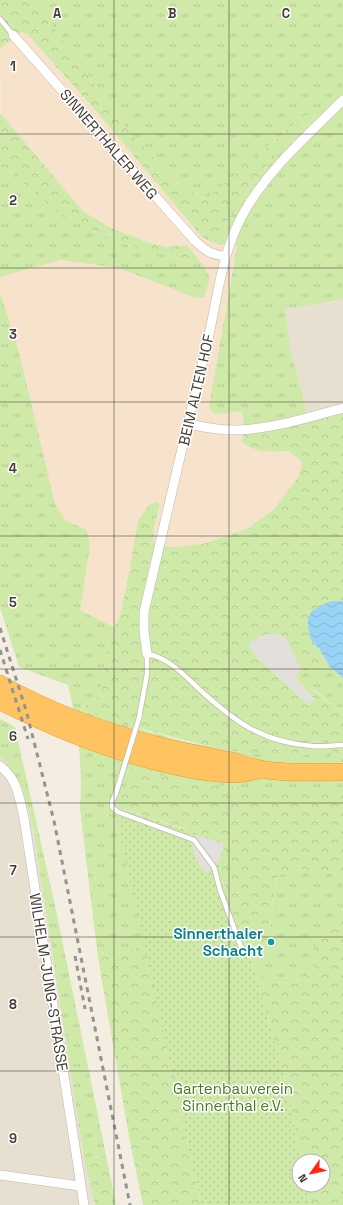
<svg xmlns="http://www.w3.org/2000/svg" width="343" height="1205" font-family="'Space Grotesk',sans-serif">
	<defs>
		<pattern id="grass-tufts" width="24" height="20" patternUnits="userSpaceOnUse"><rect width="24" height="20" fill="#cfeaa8"/><path d="M3 7l-1-3M5 7V3M7 7l1-3M15 17l-1-3M17 17v-4M19 17l1-3" fill="none" stroke="#b3ca91"/></pattern>
		<pattern id="forest-crowns" width="20" height="18" patternUnits="userSpaceOnUse"><rect width="20" height="18" fill="#cfeaa8"/><path d="M2 6a3 3 0 1 1 6 0M12 15a3 3 0 1 1 6 0" fill="none" stroke="#b3ca91"/></pattern>
		<pattern id="park-dots" width="8" height="8" patternUnits="userSpaceOnUse"><rect width="8" height="8" fill="#cfeaa8"/><path d="M2 2h.1M6 6h.1" fill="none" stroke="#b3ca91" stroke-width="1.8" stroke-linecap="round"/></pattern>
		<pattern id="water-waves" width="16" height="10" patternUnits="userSpaceOnUse"><rect width="16" height="10" fill="#99d3f5"/><path d="M0 5q4-4 8 0t8 0" fill="none" stroke="#85b6d2"/></pattern>
	</defs>
	<rect width="100%" height="100%" fill="#f3ede2"/>
	<path fill="#e7dfd0" d="M343 299V414L309 421 290 347 285 308Z
		M0 756 10 768 23 790 33 827 84 1159 95 1205H0Z"/>
	<path fill="#f7e3cb" d="M21 32 27 34 97 112 201 236 218 244 237 246 225 311 221 414 240 411 243 415 244 434 241 441 268 452 289 451 302 462 300 476 274 509 247 529 203 544 172 547 153 543 154 527 130 569 120 616 114 627 80 610 90 546 65 520 55 504 18 348 0 292V277L60 260 119 268 196 298 203 265 187 245 168 247 147 242 111 228 83 211 1 115 0 49Z"/>
	<path fill="url(#grass-tufts)" d="M34 0H343V299L285 309 290 347 309 421 244 434 243 415 240 411 221 414 213 413 209 407 237 246 218 244 229 217 247 190 285 145 316 115H305L206 199 181 188 127 129Z
		M0 162 53 209 110 240 203 265 210 278 204 297 196 298 119 268 60 260 0 277Z
		M0 292 18 348 55 504 65 520 87 530 90 546 80 610 114 627 110 635 99 696 81 709C126 725 172 740 219 749 248 754 278 753 308 754L312 742 322 741 333 749 343 764V790H259L192 783 132 769 122 805 126 810 118 826 145 946 98 958 80 809C83 768 78 725 68 685L19 667 0 608Z
		M330 667 343 678V714L315 690 311 688 307 691 296 679 295 675 301 669 307 671Z
		M0 719 15 727 56 910 106 1155 84 1159 33 827 23 790 10 768 0 756Z
		M300 869 343 874V908L336 920 315 945 316 963 311 972 293 983 273 982 255 972 246 946C253 942 257 944 264 948L274 939 270 934 276 879 284 871Z"/>
	<path fill="url(#forest-crowns)" d="M0 0H34L127 129 181 188 206 199 305 115H316L285 145 247 190 229 217 218 244 211 242 201 236 97 112 27 34 21 32 0 49Z
		M0 113 83 211 111 228 147 242 168 247 187 245 203 265 110 240 53 209 0 162Z
		M343 414V601H340L311 640 320 650 330 667 307 671 301 669 295 658 249 645 255 655 309 705 314 699 307 691 311 688 343 714V764L334 762 331 757 333 749 322 741 312 742 308 754 296 759 219 749 165 735 117 722 81 709 99 696 110 635 120 616 130 569 138 521 149 505 155 502 160 504 154 527 153 543 172 547 203 544 247 529 274 509 299 476 302 462 289 451C271 452 256 454 241 441L244 434Z
		M132 769 192 783 259 790H343V874L300 869 284 871 276 879 270 933 274 939 272 949C262 948 255 941 246 946L219 870 185 829 126 810 122 805 120 799Z
		M343 908V1205H310L306 1185H323V1161H301L286 1083 255 972 273 982 293 983 311 972 316 963 312 956 315 945 336 920Z
		M145 946 201 1205H143L130 1142 98 958Z
		M106 1155 116 1205H95L84 1159Z"/>
	<path fill="url(#park-dots)" d="M126 810 225 843 219 870 255 972 286 1083 301 1161H299V1185H306L310 1205H201L118 826Z"/>
	<path fill="#e2dfdc" d="M265 634H278L286 638 301 669 295 675 296 679 314 699 309 705 255 655 249 645 252 641Z
		M196 835 224 844 219 861 206 873 196 860 192 844Z"/>
	<path fill="url(#water-waves)" d="M332 601H343V678L330 667 320 650 311 640 308 627V620L311 612 319 606Z"/>
	<g fill="none" stroke-linecap="round" stroke-linejoin="round">
		<defs>
			<path id="lane" d="M0 19 13 35
				M139 718 147 674V654C169 658 183 674 199 689 235 722 262 742 312 746 322 747 333 745 343 745
				M116 793 112 802V807L118 812 194 840 214 867 220 890 241 947"/>
			<path id="street" d="M13 35 195 241C206 251 211 255 226 256
				M188 424C204 427 220 431 237 430 273 429 309 417 343 408
				M147 654 144 631V612C165 523 185 433 207 344 217 301 221 255 242 216 266 171 307 136 343 100
				M0 766C18 780 19 797 24 818L84 1205
				M0 1175 80 1186"/>
			<path id="highway" d="M0 684C50 712 107 733 164 747 184 752 205 755 226 760 238 762 249 767 261 769 285 774 318 772 343 772
				M0 701C57 730 117 754 179 767 197 771 215 774 234 774 242 774 250 772 258 770"/>
		</defs>
		<use href="#lane" stroke="#c1b7a8" stroke-width="6"/>
		<use href="#street" stroke="#c1b7a8" stroke-width="10"/>
		<use href="#highway" stroke="#e79928" stroke-width="18"/>
		<use href="#lane" stroke="#fff" stroke-width="4.5"/>
		<use href="#street" stroke="#fff" stroke-width="9"/>
		<use href="#highway" stroke="#ffc461" stroke-width="17"/>
		<path stroke="#939393" stroke-width="3" stroke-dasharray="5 5" stroke-linecap="butt" d="M0 628 26 710 54 821 130 1205
			M0 650 28 739
			M75 956 85 1009"/>
		<defs>
			<path id="lane-bridge" d="M116 793 139 718"/>
		</defs>
		<use href="#lane-bridge" stroke="#c1b7a8" stroke-width="6" stroke-linecap="butt"/>
		<use href="#lane-bridge" stroke="#fff" stroke-width="4.5"/>
	</g>
	<path fill="none" stroke="#443d33" stroke-width="1" stroke-opacity="0.55" d="M114 0V1205M229 0V1205M0 134H343M0 268H343M0 402H343M0 536H343M0 669H343M0 803H343M0 937H343M0 1071H343"/>
	<circle fill="#0f9aa8" stroke="#fff" stroke-width="1.5" cx="271" cy="942" r="4"/>
	<g text-anchor="middle" dominant-baseline="central" stroke-width="3" stroke-linejoin="round" paint-order="stroke">
		<g font-size="15" fill="#443d33" stroke="#fff">
			<text transform="translate(109 144) rotate(49)">SINNERTHALER WEG</text>
			<text transform="translate(196 390) rotate(-77)">BEIM ALTEN HOF</text>
			<text transform="translate(49 982) rotate(81)">WILHELM-JUNG-STRASSE</text>
		</g>
		<g font-size="15" font-weight="bold" fill="#0d838f" stroke="#fff" text-anchor="end">
			<text x="263" y="933">Sinnerthaler<tspan x="263" dy="17">Schacht</tspan></text>
		</g>
		<g font-size="15" fill="#477923" stroke="#fff">
			<text x="233" y="1088">Gartenbauverein<tspan x="233" dy="17">Sinnerthal e.V.</tspan></text>
		</g>
	</g>
	<g font-size="13" text-anchor="middle" font-weight="bold" fill="#443d33" stroke="#fff" stroke-width="3" stroke-linejoin="round" paint-order="stroke">
		<text x="57" y="18">A</text>
		<text x="172" y="18">B</text>
		<text x="286" y="18">C</text>
		<text x="13" y="71">1</text>
		<text x="13" y="205">2</text>
		<text x="13" y="339">3</text>
		<text x="13" y="473">4</text>
		<text x="13" y="607">5</text>
		<text x="13" y="741">6</text>
		<text x="13" y="875">7</text>
		<text x="13" y="1009">8</text>
		<text x="13" y="1143">9</text>
	</g>
	<g transform="translate(311 1173) rotate(237)"><circle r="19" fill="#ffffff" stroke="#b4b1ad"/>
	<path d="M0-3L7 15L0 10L-7 15Z" fill="#ff280d"/>
	<text y="-6" font-size="11" font-weight="bold" text-anchor="middle" fill="#443d33">N</text>
	</g>
</svg>
